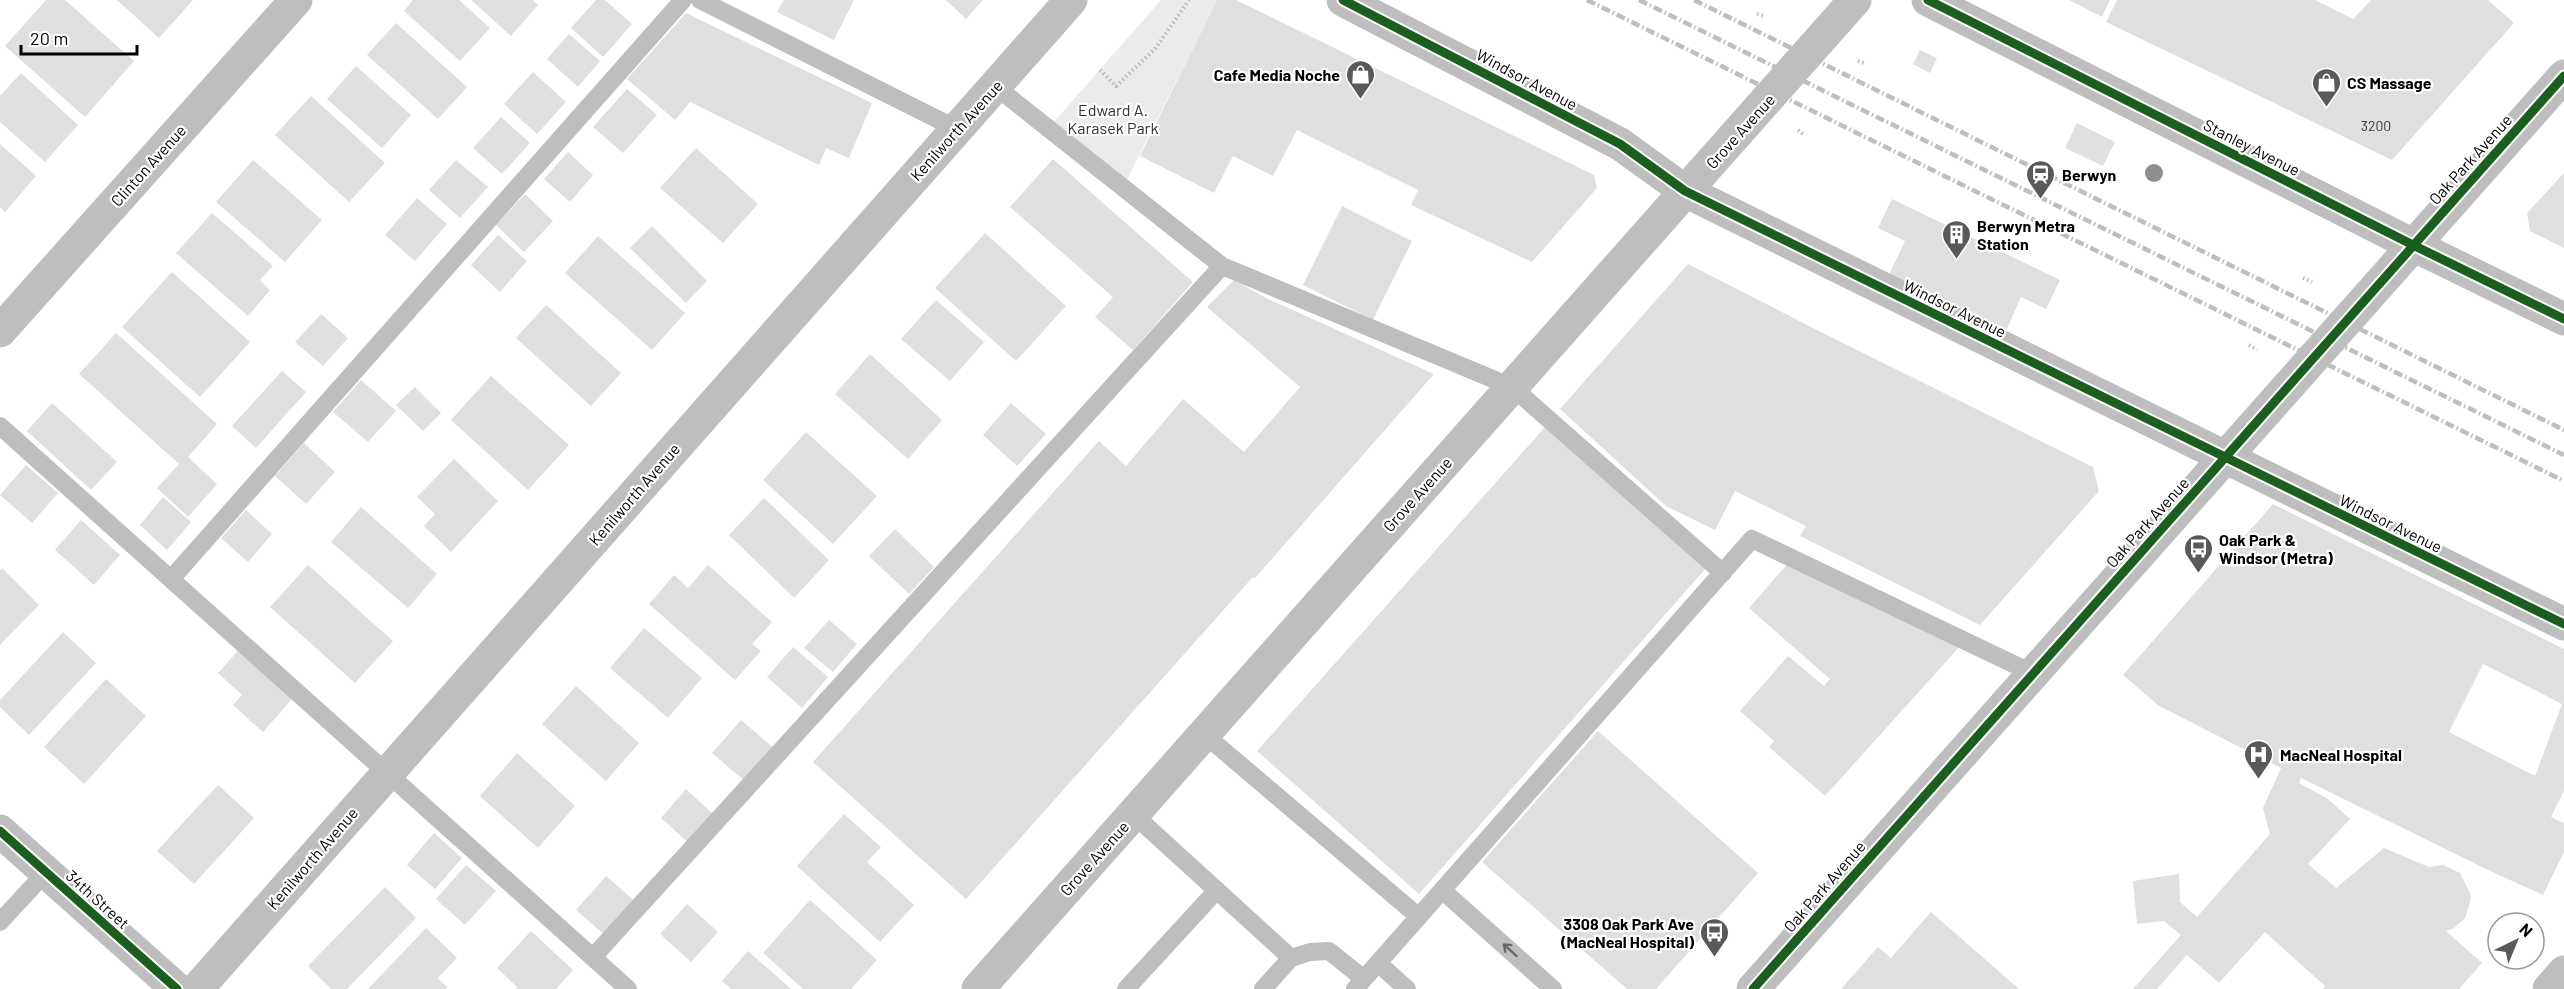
<svg xmlns="http://www.w3.org/2000/svg" width="2564" height="989" font-family="Barlow,sans-serif">
	<rect width="100%" height="100%" fill="#fff"/>
	<path fill="#ebebeb" d="M1161 0H1217L1126 182 1052 124Z"/>
	<path fill="#dfdfdf" fill-rule="evenodd" d="M46 0H65L134 61 85 117 5 46Z
		M117 0H193L159 38Z
		M413 0H459L490 28 460 61 404 11Z
		M471 0H533L538 5 511 36Z
		M596 0H605L632 24 603 57 571 28Z
		M784 0H854L834 40 777 12Z
		M946 0H983L966 19Z
		M1217 0H1236L1594 175 1597 188 1532 262 1411 205 1418 190 1297 130 1273 176 1233 156 1214 193 1140 156Z
		M2069 0H2110L2102 17Z
		M2117 0H2315L2353 19 2371 0H2488L2514 23 2392 160 2106 22Z
		M686 13 872 103 849 158 826 148 819 165 690 102 675 120 627 79Z
		M396 23 467 87 438 119 367 55Z
		M569 34 600 61 578 87 547 59Z
		M1920 50 1937 58 1930 73 1913 64Z
		M356 66 411 115 382 148 327 99Z
		M533 72 566 102 537 134 504 104Z
		M21 73 78 125 45 162 0 122V96Z
		M627 89 657 115 623 153 593 127Z
		M311 96 385 163 349 202 275 135Z
		M501 117 530 143 502 174 473 148Z
		M2077 123 2115 142 2103 166 2065 148Z
		M0 144 36 176 5 212 0 207Z
		M696 148 758 204 723 243 660 188Z
		M568 152 593 175 570 202 544 179Z
		M1053 159 1193 282 1133 350 1095 317 1113 297 1010 207Z
		M253 160 322 220 285 262 216 202Z
		M456 160 488 187 460 218 429 190Z
		M2564 173V248L2530 231 2527 213Z
		M525 194 553 221 524 252 496 225Z
		M417 198 447 224 415 261 385 235Z
		M1892 199 2060 280 2046 309 2021 297 2005 333 1888 277 1905 241 1878 228Z
		M1342 206 1412 241 1373 320 1303 285Z
		M212 213 273 266 260 280 270 290 248 316 176 253Z
		M652 226 707 281 686 303 630 248Z
		M985 233 1066 306 1016 361 935 288Z
		M498 235 527 261 500 292 471 265Z
		M598 236 685 313 652 350 565 273Z
		M1688 264 1815 329 2093 467 2099 491 1980 625 1800 536 1806 526 1735 491 1715 530 1666 506 1560 409Z
		M172 272 250 342 200 397 122 327Z
		M1234 280 1266 298 1434 374 1255 578H1252L966 899 813 762 1099 441 1126 466 1183 399 1244 452 1300 387 1207 307Z
		M936 300 984 342 950 381 901 339Z
		M546 305 621 373 591 406 516 338Z
		M321 314 348 338 323 366 295 342Z
		M116 333 217 424 188 457 217 484 188 517 157 488 179 464 79 374Z
		M870 354 942 420 908 459 835 394Z
		M282 371 306 392 256 448 232 426Z
		M491 376 569 445 528 490 451 420Z
		M361 380 396 411 368 442 333 412Z
		M415 387 441 413 423 431 396 405Z
		M52 403 117 462 91 490 27 431Z
		M1011 403 1046 434 1017 466 983 435Z
		M1546 426 1706 568 1419 894 1257 751Z
		M806 432 877 496 833 544 763 480Z
		M304 443 335 472 306 504 275 476Z
		M454 459 498 501 451 552 424 526 435 514 417 497Z
		M26 465 58 493 32 523 0 495Z
		M163 497 191 522 167 550 140 525Z
		M764 498 829 560 794 598 729 535Z
		M2273 504 2564 649V791L2551 817 2564 823V852L2543 895 2488 870 2301 778 2299 783 2328 799 2350 819 2308 864 2336 888 2384 848 2429 867 2443 865 2460 873 2471 895 2469 906 2465 918 2454 928 2446 931 2482 963 2459 989H2323L2325 986 2265 932 2219 983 2187 955 2157 989H2133L2181 935 2164 921 2137 924 2133 881 2179 874 2180 902 2197 917 2270 834 2263 808 2281 768 2159 706 2123 675ZM2483 664 2562 704 2535 776 2449 732Z
		M361 507 437 574 408 608 331 542Z
		M246 510 272 534 248 562 221 538Z
		M81 520 120 555 94 585 55 550Z
		M895 529 934 567 909 594 869 556Z
		M1789 562 1961 645 1825 796 1769 747 1774 741 1740 711 1788 656 1824 686 1830 679 1749 608Z
		M308 565 393 641 355 683 270 607Z
		M708 565 772 622 752 644 761 651 735 680 649 604 674 575 688 588Z
		M2 568 39 605 0 645V570Z
		M829 620 857 644 833 672 804 648Z
		M644 628 702 678 668 718 610 668Z
		M63 632 96 663 29 735 0 707V700Z
		M793 647 828 677 802 708 767 677Z
		M238 651 292 699 263 732 233 705 242 695 218 673Z
		M106 679 146 716 84 784 44 747Z
		M576 686 639 743 606 781 542 724Z
		M741 720 776 750 747 783 712 753Z
		M1598 731 1758 873 1656 989H1627L1482 862Z
		M517 753 575 806 538 848 480 796Z
		M218 785 254 818 194 884 157 851Z
		M686 789 716 817 691 845 661 818Z
		M844 814 881 847 867 862 914 905 880 942 797 866Z
		M434 833 462 858 435 889 407 865Z
		M466 865 496 891 465 925 436 899Z
		M606 876 637 903 607 937 576 910Z
		M385 887 416 918 347 989H331L308 966Z
		M810 900 877 960 851 989H803L763 953Z
		M687 904 718 932 691 962 660 934Z
		M1931 912 2019 989H1841L1878 947 1891 958Z
		M426 928 457 958 438 978 447 987 445 989H368Z
		M531 931 573 970 556 989H516L517 987 497 968Z
		M748 951 791 989H731L722 981Z"/>
	<g fill="none" stroke-linecap="round" stroke-linejoin="round">
		<path stroke="#b9b9b9" stroke-width="4" stroke-dasharray="1.5 3" stroke-linecap="butt" d="M1757 14 1764 16
			M1858 61 1864 63
			M1100 70 1116 86 1155 49 1189 0
			M1798 130 1803 134
			M2303 278 2312 282
			M2249 345 2257 350"/>
		<path stroke="#bebebe" stroke-width="18" d="M700 0 957 129
			M995 86 1222 266 1512 387 1723 573
			M0 426 628 989
			M171 579 683 0
			M1204 734 1419 917
			M1133 814 1291 958 1310 952 1329 951 1364 979
			M1442 890 1553 989
			M0 922 46 872
			M593 957 1222 266
			M1378 963 1407 989
			M1126 989 1217 890
			M1263 989 1291 958
			M1355 989 1752 539 2032 673"/>
		<path stroke="#bebebe" stroke-width="33" d="M1343 0 1620 144 1685 191 2564 624
			M1928 0 2413 245 2564 319
			M0 331 296 0
			M0 831 177 989
			M197 989 1071 0
			M978 989 1855 0
			M2549 989 2564 972"/>
		<path stroke="#bebebe" stroke-width="33" d="M1753 989 2564 76"/>
		<path stroke="#bebebe" stroke-width="4.5" stroke-dasharray="9 3 1.5 3" stroke-linecap="butt" d="M1587 0 2564 481
			M1639 0 2564 455
			M1694 0 2564 430"/>
		<defs>
			<path id="cycleway" d="M1343 0 1620 144 1685 191 2564 624
				M1928 0 2413 245 2564 319
				M0 831 177 989
				M1753 989 2564 76"/>
		</defs>
		<use href="#cycleway" stroke="#fff" stroke-width="13"/>
		<use href="#cycleway" stroke="#1b5e20" stroke-width="9"/>
	</g>
	<circle fill="#8e8e8e" cx="2154" cy="173" r="9"/>
	<defs><path id="oneway-shaft" d="M-6 0H5M1.5-3L5.5 0L1.5 3" fill="none" stroke-width="1.6" stroke-linecap="round" stroke-linejoin="round" transform="scale(1.5)"/></defs>
	<use stroke="#686868" href="#oneway-shaft" transform="translate(1510 950) rotate(-138)"/>
	<defs>
		<symbol id="shop-pin" viewBox="-11 -11 22 30"><path d="M0 17L-7.5 6A9.5 9.5 0 1 1 7.5 6Z" fill="#595959" stroke="#fff"/><path d="M-5-2.5h2.3a2.7 3.5 0 0 1 5.4 0H5L5.5 6h-11ZM-1.5-2.5h3a1.5 2.3 0 0 0-3 0Z" fill="#fff"/></symbol>
		<symbol id="station-pin" viewBox="-11 -11 22 30"><path d="M0 17L-7.5 6A9.5 9.5 0 1 1 7.5 6Z" fill="#595959" stroke="#fff"/><path d="M-3-6H3Q5-6 5-4V2Q5 4 3 4L4.5 6H3L1.5 4h-3L-3 6H-4.5L-3 4Q-5 4-5 2V-4Q-5-6-3-6ZM-3.5-4v3h7v-3ZM-3.5 1v1.5H-2V1ZM2 1v1.5H3.5V1Z" fill="#fff"/></symbol>
		<symbol id="building-pin" viewBox="-11 -11 22 30"><path d="M0 17L-7.5 6A9.5 9.5 0 1 1 7.5 6Z" fill="#595959" stroke="#fff"/><path d="M-4-6H4V6H1V3H-1V6H-4ZM-2.5-4.3h1.7v1.8h-1.7ZM.8-4.3h1.7v1.8H.8ZM-2.5-1h1.7V.8h-1.7ZM.8-1h1.7V.8H.8Z" fill="#fff"/></symbol>
		<symbol id="bus-pin" viewBox="-11 -11 22 30"><path d="M0 17L-7.5 6A9.5 9.5 0 1 1 7.5 6Z" fill="#595959" stroke="#fff"/><path d="M-5-6H5V4H4V6H2V4H-2V6H-4V4H-5ZM-3.5-4V0h7V-4ZM-3.5 1.2v1.5H-2V1.2ZM2 1.2v1.5H3.5V1.2Z" fill="#fff"/></symbol>
		<symbol id="hospital-pin" viewBox="-11 -11 22 30"><path d="M0 17L-7.5 6A9.5 9.5 0 1 1 7.5 6Z" fill="#595959" stroke="#fff"/><path d="M-5-5h3v3.5h4V-5h3V5h-3V1.5h-4V5h-3Z" fill="#fff"/></symbol>
	</defs>
	<g fill-rule="evenodd">
		<use href="#shop-pin" x="1344" y="58" width="33" height="45"/>
		<use href="#shop-pin" x="2310" y="66" width="33" height="45"/>
		<use href="#station-pin" x="2024" y="158" width="33" height="45"/>
		<use href="#building-pin" x="1940" y="218" width="33" height="45"/>
		<use href="#bus-pin" x="2182" y="532" width="33" height="45"/>
		<use href="#hospital-pin" x="2242" y="738" width="33" height="45"/>
		<use href="#bus-pin" x="1698" y="916" width="33" height="45"/>
	</g>
	<g text-anchor="middle" dominant-baseline="central" stroke-width="4.5" stroke-linejoin="round" paint-order="stroke">
		<g font-size="14" fill="#383838">
			<text x="2376" y="125">3200</text>
		</g>
		<g font-size="16" font-weight="bold" fill="#000" stroke="#fff" text-anchor="start">
			<text x="1340" y="74" text-anchor="end">Cafe Media Noche</text>
			<text x="2347" y="82">CS Massage</text>
			<text x="2062" y="174">Berwyn</text>
			<text x="1977" y="225">Berwyn Metra<tspan x="1977" dy="18">Station</tspan></text>
			<text x="2219" y="539">Oak Park &amp;<tspan x="2219" dy="18">Windsor (Metra)</tspan></text>
			<text x="2280" y="754">MacNeal Hospital</text>
			<text x="1694" y="923" text-anchor="end">3308 Oak Park Ave<tspan x="1694" dy="18">(MacNeal Hospital)</tspan></text>
		</g>
		<g font-size="16" fill="#000" stroke="#fff">
			<text transform="translate(1527 79) rotate(28)">Windsor Avenue</text>
			<text transform="translate(956 130) rotate(-48)">Kenilworth Avenue</text>
			<text transform="translate(1740 131) rotate(-48)">Grove Avenue</text>
			<text transform="translate(2252 147) rotate(27)">Stanley Avenue</text>
			<text transform="translate(2470 159) rotate(-48)">Oak Park Avenue</text>
			<text transform="translate(148 165) rotate(-48)">Clinton Avenue</text>
			<text transform="translate(1955 308) rotate(26)">Windsor Avenue</text>
			<text transform="translate(634 494) rotate(-49)">Kenilworth Avenue</text>
			<text transform="translate(1417 494) rotate(-48)">Grove Avenue</text>
			<text transform="translate(2147 522) rotate(-48)">Oak Park Avenue</text>
			<text transform="translate(2391 523) rotate(26)">Windsor Avenue</text>
			<text transform="translate(312 858) rotate(-49)">Kenilworth Avenue</text>
			<text transform="translate(1094 858) rotate(-48)">Grove Avenue</text>
			<text transform="translate(1824 886) rotate(-49)">Oak Park Avenue</text>
			<text transform="translate(98 899) rotate(42)">34th Street</text>
		</g>
		<g font-size="16" fill="#323232" stroke="#fff">
			<text x="1113" y="109">Edward A.<tspan x="1113" dy="18">Karasek Park</tspan></text>
		</g>
	</g>
	<g transform="translate(2516 941) rotate(43)"><circle r="28" fill="#ffffff" stroke="#999999" stroke-width="1.5"/>
	<path d="M0-4.5L10 22L0 15L-10 22Z" fill="#595959"/>
	<text y="-9" font-size="16" font-weight="bold" text-anchor="middle" fill="#000000">N</text>
	</g>
	<path d="M21 45v9h116v-9" fill="none" stroke="#000000" stroke-width="3"/>
	<text x="30" y="45" font-size="18" fill="#000000" stroke="#ffffff" stroke-width="4.5" paint-order="stroke">20 m</text>
</svg>
